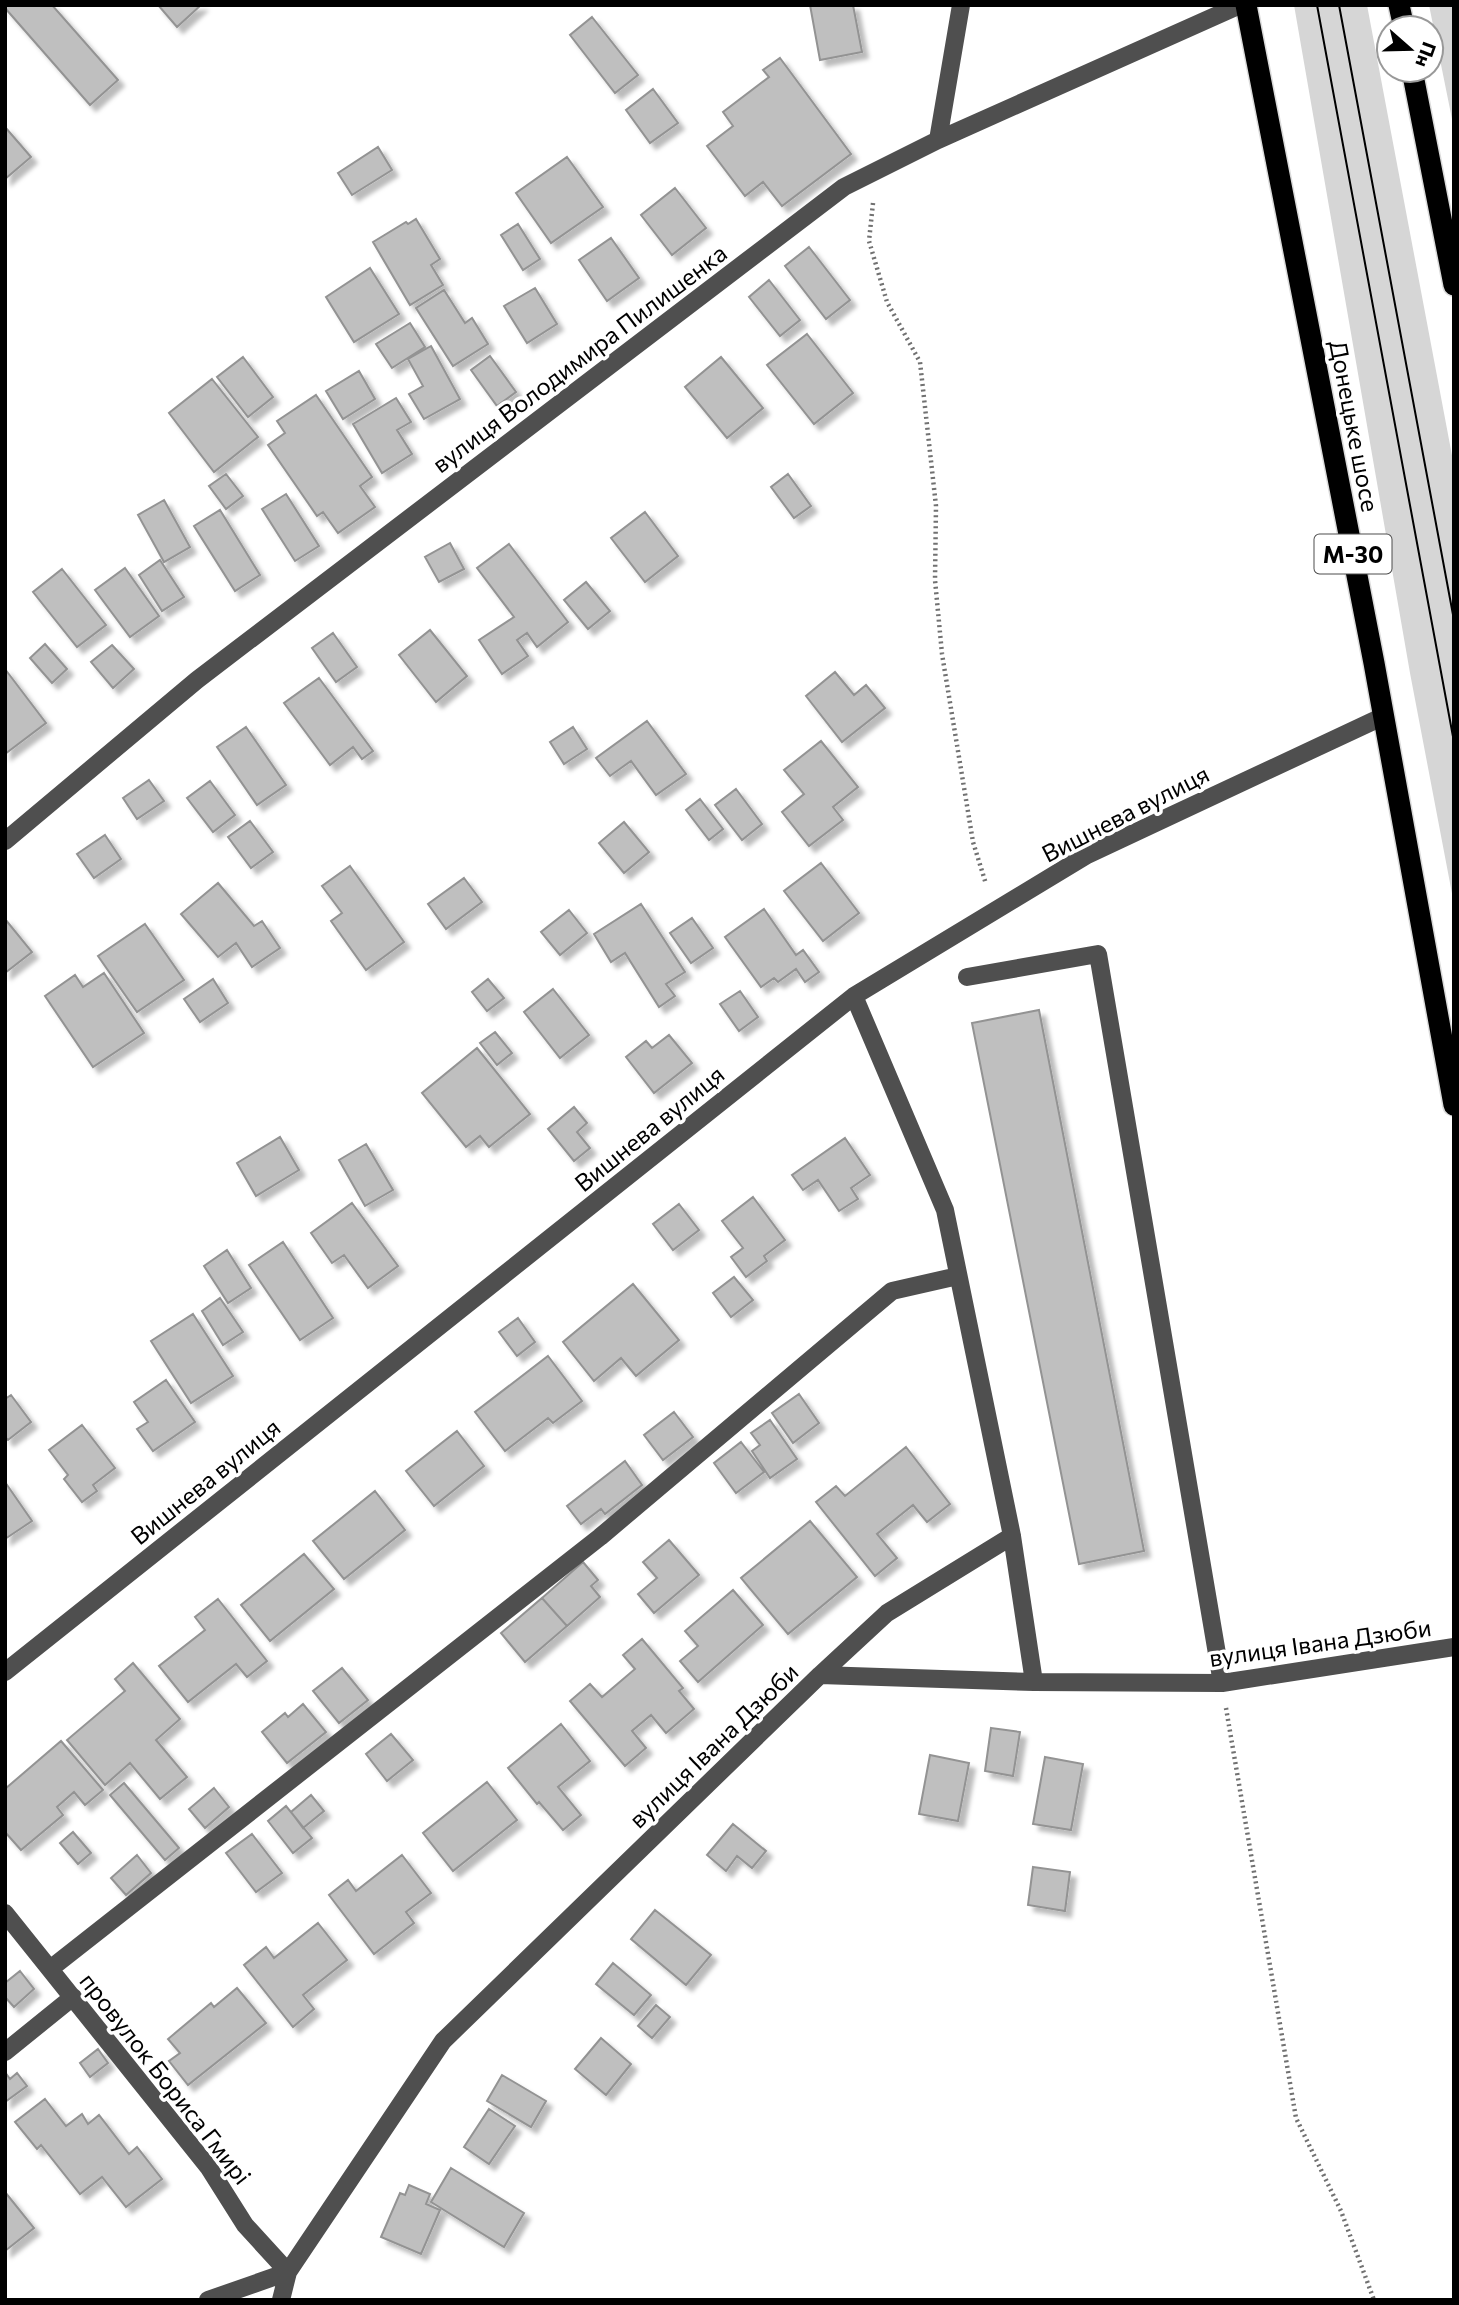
<svg xmlns="http://www.w3.org/2000/svg" width="1459" height="2305" font-family="Commissioner,sans-serif">
	<defs>
		<filter id="shadow"><feDropShadow dx="6" dy="6" stdDeviation="2" flood-color="#0004"/></filter>
	</defs>
	<rect width="100%" height="100%" fill="#fff"/>
	<path fill="#d6d6d6" d="M1294 5H1367L1454 466V904L1410 673Z
		M1429 5H1454V129Z"/>
	<path fill="#bfbfbf" stroke="#939393" stroke-width="2" filter="url(#shadow)" d="M5 5H52L118 80 90 105 5 8Z
		M158 5H201L177 27Z
		M810 5H853L862 52 820 60Z
		M592 17 638 75 615 93 570 35Z
		M780 58 851 154 782 206 763 182 745 196 707 146 733 126 723 112 769 77 763 70Z
		M653 89 678 123 650 143 626 110Z
		M5 127 31 157 5 179Z
		M378 147 392 170 352 195 338 173Z
		M567 157 603 207 551 243 516 193Z
		M675 188 706 228 672 255 641 215Z
		M416 219 440 259 431 265 443 285 410 305 373 242 406 222 408 224Z
		M518 224 540 259 523 270 501 235Z
		M611 238 639 278 607 301 579 260Z
		M809 247 850 300 826 319 785 266Z
		M370 268 399 314 354 342 326 297Z
		M769 280 800 320 780 336 749 297Z
		M535 288 557 324 527 343 504 306Z
		M444 290 465 323 472 318 488 344 453 366 416 308Z
		M410 323 425 347 392 368 376 344Z
		M807 334 853 393 814 424 767 365Z
		M431 346 460 399 424 419 409 394 423 386 408 359Z
		M490 356 516 392 497 406 471 370Z
		M243 357 273 397 248 417 217 377Z
		M721 357 763 408 727 438 685 387Z
		M359 371 375 399 343 419 326 391Z
		M212 379 258 437 214 472 169 413Z
		M316 395 372 477 360 486 375 507 338 533 323 512 317 516 268 445 285 433 277 421Z
		M396 398 411 422 397 430 412 454 382 473 353 424Z
		M226 474 243 496 226 509 209 486Z
		M788 474 811 506 794 518 771 487Z
		M286 494 319 546 295 561 262 509Z
		M164 500 190 547 164 562 138 515Z
		M220 510 260 575 235 591 194 526Z
		M645 512 678 556 645 582 611 538Z
		M450 543 464 569 439 582 425 557Z
		M509 544 568 622 537 647 527 633 517 640 528 656 502 674 479 640 514 617 477 568Z
		M160 560 184 597 162 611 139 575Z
		M125 568 159 616 130 637 95 590Z
		M62 569 106 625 77 647 33 592Z
		M586 582 610 611 588 629 564 600Z
		M430 630 467 676 436 702 399 655Z
		M333 633 357 667 336 682 312 648Z
		M45 644 67 669 52 683 30 658Z
		M112 645 134 669 113 688 91 662Z
		M5 669 46 723 5 754Z
		M835 672 854 695 866 685 885 708 842 742 806 696Z
		M319 678 373 751 362 759 353 747 330 765 284 703Z
		M647 721 686 774 656 795 631 761 610 776 596 758Z
		M246 727 286 785 257 805 217 747Z
		M573 727 587 749 564 764 550 742Z
		M821 741 858 787 833 807 843 820 809 846 782 812 804 794 784 770Z
		M149 780 164 801 137 819 123 798Z
		M210 781 235 815 213 832 187 798Z
		M736 789 762 824 742 840 715 805Z
		M700 799 723 829 709 840 686 810Z
		M250 821 273 852 251 868 228 837Z
		M624 822 649 852 624 873 599 843Z
		M105 835 121 859 94 878 77 854Z
		M821 863 859 913 823 941 784 891Z
		M350 866 404 942 366 970 331 921 342 913 322 886Z
		M464 878 482 902 446 929 428 904Z
		M218 883 254 926 262 921 280 948 252 967 236 943 218 957 181 914Z
		M641 904 685 972 666 984 675 996 659 1007 625 953 611 962 594 934Z
		M764 909 796 955 803 950 819 972 805 982 796 969 778 982 774 978 761 987 725 937Z
		M569 910 587 933 560 955 541 932Z
		M692 918 713 948 691 963 670 933Z
		M5 919 32 952 5 973Z
		M145 924 184 980 137 1012 98 956Z
		M104 973 144 1033 93 1067 45 996 75 975 83 987Z
		M213 979 228 1003 200 1022 184 999Z
		M488 979 504 998 487 1011 472 992Z
		M553 989 589 1035 560 1058 524 1012Z
		M740 991 758 1017 739 1031 720 1004Z
		M1039 1010 1144 1551 1079 1564 972 1023Z
		M495 1032 512 1053 497 1065 480 1043Z
		M669 1035 692 1063 654 1093 626 1057 646 1041 652 1048Z
		M477 1048 530 1114 489 1147 480 1136 466 1147 422 1093Z
		M574 1107 587 1123 577 1132 590 1148 574 1161 548 1129Z
		M280 1137 299 1170 256 1196 237 1163Z
		M845 1138 870 1175 851 1188 858 1199 839 1211 818 1180 803 1190 792 1175Z
		M366 1144 393 1190 365 1206 339 1160Z
		M753 1197 785 1240 764 1256 767 1261 746 1277 731 1257 743 1248 722 1221Z
		M352 1203 398 1266 368 1288 344 1255 332 1263 311 1233Z
		M679 1204 699 1230 673 1250 653 1224Z
		M283 1242 333 1318 300 1340 249 1265Z
		M227 1250 251 1288 228 1303 204 1266Z
		M734 1277 753 1300 731 1317 713 1293Z
		M633 1284 679 1340 636 1376 621 1358 594 1381 563 1342Z
		M220 1298 243 1332 223 1345 202 1311Z
		M193 1314 233 1376 191 1403 151 1341Z
		M518 1318 535 1342 517 1356 499 1332Z
		M548 1356 582 1401 553 1423 548 1418 505 1451 475 1412Z
		M166 1380 195 1422 153 1451 137 1429 148 1422 134 1402Z
		M799 1394 819 1423 793 1443 772 1413Z
		M11 1395 31 1422 8 1440 5 1437V1399Z
		M674 1412 693 1437 663 1460 644 1435Z
		M770 1420 797 1459 770 1478 752 1451 760 1445 751 1433Z
		M82 1425 115 1468 93 1485 97 1491 82 1502 64 1479 68 1475 49 1450Z
		M457 1431 484 1466 434 1506 406 1471Z
		M741 1442 764 1472 736 1493 714 1463Z
		M906 1447 950 1504 927 1522 913 1505 877 1534 897 1558 875 1576 816 1502 836 1486 845 1496Z
		M625 1461 642 1485 605 1514 601 1509 581 1524 567 1506Z
		M5 1482 32 1521 5 1539Z
		M375 1491 405 1530 344 1579 313 1541Z
		M810 1521 857 1577 788 1634 741 1578Z
		M669 1540 699 1575 654 1613 638 1594 657 1578 643 1562Z
		M304 1554 334 1589 270 1641 241 1605Z
		M583 1562 598 1580 591 1586 600 1597 567 1626 542 1598Z
		M733 1590 763 1625 698 1682 680 1661 698 1646 685 1631Z
		M542 1598 567 1626 525 1662 501 1633Z
		M218 1599 267 1661 247 1677 236 1664 188 1702 159 1666 205 1630 195 1617Z
		M642 1639 683 1688 679 1691 694 1709 666 1733 651 1715 632 1731 646 1748 625 1766 570 1701 590 1684 602 1697 635 1669 623 1655Z
		M133 1663 180 1719 156 1740 187 1777 160 1799 130 1763 105 1785 67 1740 125 1691 115 1679Z
		M342 1668 368 1700 339 1723 313 1691Z
		M303 1704 326 1732 287 1763 262 1732 285 1713 288 1717Z
		M561 1724 590 1761 558 1787 581 1815 563 1830 539 1802 537 1804 508 1768Z
		M991 1728 1020 1732 1013 1776 985 1771Z
		M391 1734 413 1760 387 1781 366 1754Z
		M61 1741 103 1790 85 1805 74 1792 57 1807 63 1815 21 1850 5 1832V1789Z
		M930 1755 969 1763 958 1821 919 1814Z
		M1045 1757 1083 1764 1071 1830 1033 1824Z
		M487 1782 517 1820 453 1871 423 1833Z
		M124 1783 179 1848 165 1860 110 1795Z
		M214 1788 229 1807 205 1828 189 1809Z
		M311 1795 324 1811 303 1828 291 1812Z
		M286 1806 312 1838 293 1853 268 1821Z
		M733 1824 766 1851 752 1868 737 1856 726 1871 707 1855Z
		M73 1832 91 1853 78 1864 60 1843Z
		M252 1834 282 1873 256 1892 226 1853Z
		M137 1855 151 1873 126 1895 111 1878Z
		M402 1855 431 1893 406 1912 414 1923 374 1954 329 1895 348 1880 356 1891Z
		M1033 1867 1070 1872 1065 1911 1028 1905Z
		M655 1910 711 1955 686 1985 631 1939Z
		M318 1923 347 1960 303 1995 314 2009 293 2027 244 1965 266 1947 274 1958Z
		M613 1963 651 1995 634 2015 596 1984Z
		M20 1971 34 1989 14 2007 5 1997V1983Z
		M237 1988 266 2023 188 2085 169 2061 180 2053 168 2039 211 2003 214 2007Z
		M656 2005 670 2017 652 2038 638 2026Z
		M601 2038 631 2064 606 2095 575 2069Z
		M98 2049 108 2063 90 2077 80 2063Z
		M5 2072 10 2079 17 2073 27 2086 5 2102Z
		M502 2075 546 2101 531 2127 487 2101Z
		M45 2099 66 2126 82 2114 88 2124 99 2115 129 2154 137 2147 162 2179 126 2207 102 2177 80 2194 41 2145 37 2149 15 2122Z
		M489 2109 515 2126 489 2164 464 2147Z
		M451 2168 524 2213 504 2247 431 2202Z
		M409 2185 430 2194 426 2204 440 2210 421 2254 381 2237 400 2193 405 2195Z
		M5 2192 34 2228 5 2251Z"/>
	<g fill="none" stroke-linecap="round" stroke-linejoin="round">
		<defs>
			<path id="highway" d="M1246 5 1374 663 1454 1105
				M1399 5 1404 28
				M1412 70 1454 285"/>
		</defs>
		<use href="#highway" stroke="#dbdbdb" stroke-width="24"/>
		<path stroke="#717171" stroke-width="4.5" stroke-dasharray="2 3.5" stroke-linecap="butt" d="M873 203 869 241 887 302 920 362 936 506 935 580 942 654 973 842 986 884
			M1226 1708 1296 2118 1341 2211 1374 2300"/>
		<path stroke="#4f4f4f" stroke-width="18" d="M938 140 961 5
			M5 841 197 680 844 187 938 140 1240 5
			M967 977 1098 954 1222 1683
			M854 996 945 1210 1012 1536 1034 1682
			M5 1672 854 996 1087 855 1384 716
			M820 1675 887 1613 1012 1536
			M5 1913 209 2168 245 2225 288 2272
			M50 1969 600 1537 892 1291 958 1276
			M5 2052 73 1997
			M208 2300 288 2272
			M281 2300 288 2272 443 2041 820 1675 1034 1682 1222 1683 1454 1647"/>
		<use href="#highway" stroke="#000" stroke-width="21"/>
		<path stroke="#000" stroke-width="2" d="M1317 5 1454 742
			M1339 5 1454 620"/>
	</g>
	<g text-anchor="middle" dominant-baseline="central" stroke-width="7" stroke-linejoin="round" paint-order="stroke">
		<rect fill="#fff" stroke="#4c4c4c" stroke-width="2" x="1314.5" y="534.5" width="77" height="39" rx="5"/>
		<g font-size="23" font-weight="bold" fill="#000">
			<text x="1353" y="554">М-30</text>
		</g>
		<g font-size="24" fill="#000" stroke="#fff">
			<text transform="translate(579 358) rotate(-37)">вулиця Володимира Пилишенка</text>
			<text transform="translate(1355 426) rotate(79)">Донецьке шосе</text>
			<text transform="translate(1125 813) rotate(-27)">Вишнева вулиця</text>
			<text transform="translate(649 1128) rotate(-39)">Вишнева вулиця</text>
			<text transform="translate(205 1481) rotate(-39)">Вишнева вулиця</text>
			<text transform="translate(1320 1642) rotate(-8)">вулиця Івана Дзюби</text>
			<text transform="translate(713 1745) rotate(-44)">вулиця Івана Дзюби</text>
			<text transform="translate(166 2078) rotate(52)">провулок Бориса Гмирі</text>
		</g>
	</g>
	<rect width="1459" height="2305" fill="none" stroke="#000000" stroke-width="14"/>
	<g transform="translate(1410 49) rotate(110)"><circle r="33" fill="#ffffff" stroke="#999999" stroke-width="2"/>
	<path d="M0-5L12 26L0 18L-12 26Z" fill="#000000"/>
	<text y="-10" font-size="19" font-weight="bold" text-anchor="middle" fill="#000000">Пн</text>
	</g>
</svg>
